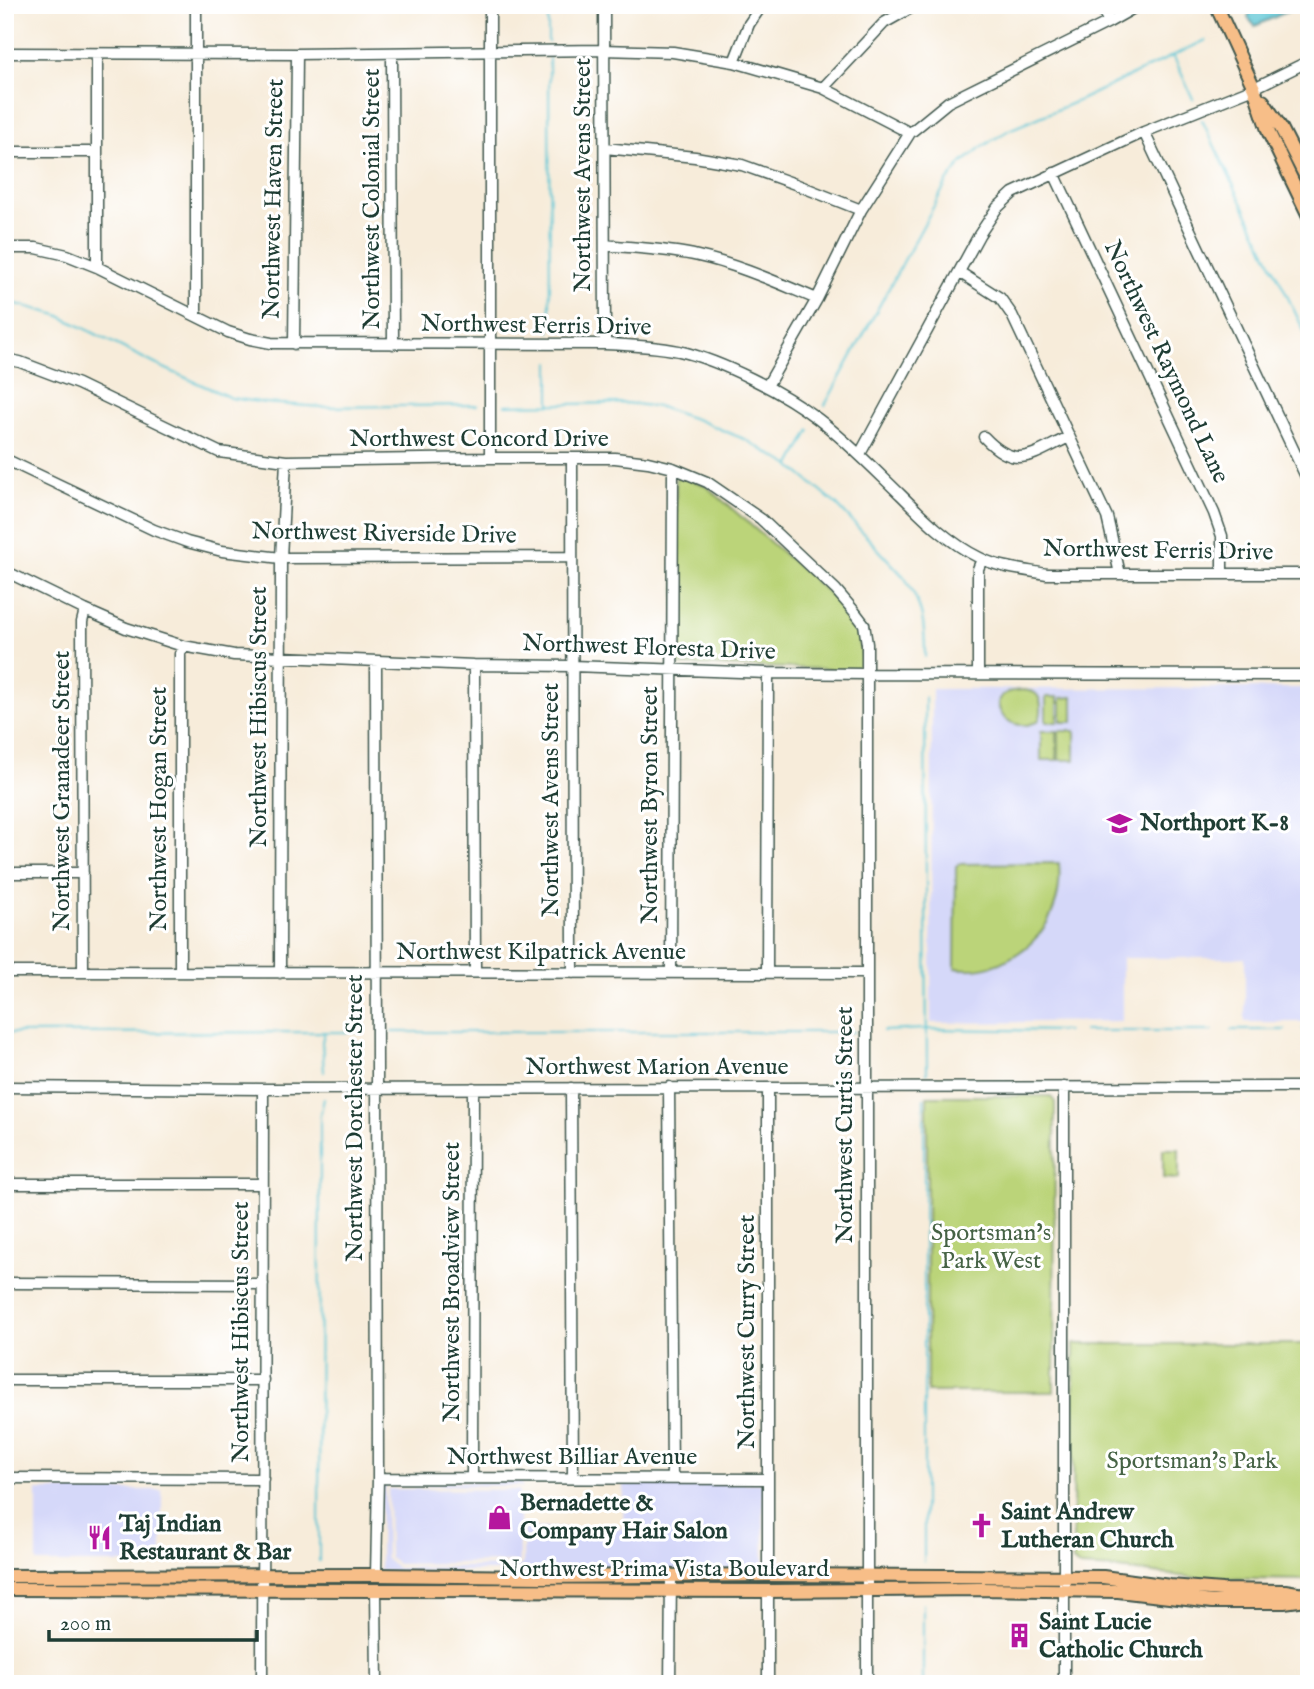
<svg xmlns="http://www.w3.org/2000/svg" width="1314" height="1689" font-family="'IM FELL English',serif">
	<rect width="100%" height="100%" fill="#fff"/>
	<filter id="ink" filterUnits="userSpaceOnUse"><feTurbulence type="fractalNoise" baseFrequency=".0143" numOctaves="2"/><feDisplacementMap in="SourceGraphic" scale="14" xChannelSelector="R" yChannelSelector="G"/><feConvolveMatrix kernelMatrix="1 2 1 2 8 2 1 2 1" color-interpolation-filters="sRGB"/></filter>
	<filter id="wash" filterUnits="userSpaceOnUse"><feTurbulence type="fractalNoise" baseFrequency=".00686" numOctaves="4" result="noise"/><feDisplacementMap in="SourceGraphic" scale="28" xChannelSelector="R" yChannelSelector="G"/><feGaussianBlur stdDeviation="1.57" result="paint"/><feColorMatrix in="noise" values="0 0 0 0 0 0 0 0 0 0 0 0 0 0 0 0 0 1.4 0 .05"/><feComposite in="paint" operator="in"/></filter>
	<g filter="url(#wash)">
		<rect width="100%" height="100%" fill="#f7ecda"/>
		<path fill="#d5d8f9" d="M1309 688V1022H1245V958H1122V1021L931 1023 932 689Z
			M522 1481V1488L519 1486 387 1485 385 1489 386 1559 397 1568 520 1566 523 1562V1528H623L624 1482 763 1483 764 1571H380L381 1482Z
			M388 1489 519 1490V1562L397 1564 389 1558Z
			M37 1490H162V1563H37Z"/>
		<path fill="#bbd479" stroke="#6d8856" stroke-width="2" d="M676 475 705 485 848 610 855 619 863 661V670L675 665Z
			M1024 690C1028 691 1032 691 1035 693 1042 698 1043 714 1038 721 1036 723 1030 724 1027 725 1011 726 1000 718 998 703 1003 690 1012 691 1024 690Z
			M1046 697H1058V722H1046Z
			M1073 697V722H1061V698Z
			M1041 731H1057V760H1041Z
			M1059 731H1075V760H1059Z
			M1059 863C1060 876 1060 888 1056 901 1045 944 999 975 955 968L956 866 959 864Z
			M927 1096H1049L1053 1099 1055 1102 1054 1392H927Z
			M1163 1149H1179V1179L1163 1178Z
			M1074 1344H1309V1580L1198 1578 1118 1569 1080 1567 1073 1561Z"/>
		<path fill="#5ac5d4" stroke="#3c8184" stroke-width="2" d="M1261 5H1302L1255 26 1248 18 1250 11Z"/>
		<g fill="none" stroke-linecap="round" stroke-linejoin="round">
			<path stroke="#5ac5d4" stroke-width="2" d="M548 42V5
				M1174 57 1193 99
				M549 58 550 332
				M1202 120 1309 341
				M5 301 58 315 155 364 231 398 266 403 322 407 477 405
				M550 363V403
				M505 405 625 403 659 407 698 420 744 439 791 466 837 505 905 578C923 607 925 624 925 657
				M825 405 947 182 961 164 980 148 1009 130 1080 100 1206 40
				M791 465 810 430
				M925 697 927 1074
				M1303 1029H1309
				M1231 1030H1285
				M883 1031 926 1029 1067 1031
				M1084 1031H1213
				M392 1032H854
				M5 1033 362 1032
				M324 1072 322 1042 324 1033
				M924 1098V1562
				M319 1561 320 1136V1116L324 1099
				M923 1604V1684"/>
		</g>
	</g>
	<g filter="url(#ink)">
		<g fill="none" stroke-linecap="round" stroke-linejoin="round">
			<defs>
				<path id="minor" d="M490 5V458
					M604 5 605 344
					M1100 5 1109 22
					M5 53 297 54 603 50 673 52 734 62 823 88 910 133
					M392 53 393 344
					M97 54V267
					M734 62 749 24 762 5
					M823 88 884 23 916 5
					M1144 132 1309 483
					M605 148 695 157 742 165 795 184 861 210
					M5 152H96
					M1054 173 1214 513 1222 536V573
					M605 245C636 248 668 249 698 256 739 265 778 283 817 299
					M5 248H36L67 255 97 267 228 332 250 339 271 343 605 344C630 345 655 346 679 351 722 361 783 392 818 419 848 442 874 469 901 495 925 519 949 543 980 558 1000 568 1025 570 1047 574H1309
					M959 272 1000 298 1012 315 1107 517 1120 574
					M196 316V5
					M294 344 297 54
					M5 359 20 362 78 384 219 452 286 461 490 458H615L648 462 673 468 707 482 761 519 836 590 854 611 864 624 867 644V1684
					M767 386 817 299 861 210 910 133 948 102 1109 22 1139 5
					M984 437C1017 472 1032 454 1069 437
					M860 454 979 235 997 208 1013 193 1144 132 1254 88 1309 61
					M5 459 154 530 187 542 222 551 281 558 572 557
					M572 459 573 973
					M5 571 85 610 126 628 183 646 234 655 474 665 572 666 768 673 867 674 1309 675
					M376 661 378 1478 376 1575
					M474 665 475 972
					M978 674V569L982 559
					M5 873H83
					M83 971 82 622 85 610
					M5 972 866 973
					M180 972V654L183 646
					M280 973 281 558 286 461
					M671 973 673 468
					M767 973 768 673
					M5 1087 263 1089 1309 1087
					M669 1087 672 1478
					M1064 1087V1684
					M571 1088 573 1478
					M5 1184H262
					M5 1283 263 1284
					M5 1380H263
					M472 1477 473 1088
					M5 1478 263 1479
					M378 1478 767 1479
					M768 1575V1088
					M376 1590 377 1684
					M262 1684 263 1089
					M670 1684 671 1576
					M768 1684V1591"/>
				<path id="major" d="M1216 5 1254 88 1269 133 1309 216
					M1263 101 1281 128 1309 183
					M5 1576 376 1575 542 1577 768 1575 1103 1577 1170 1586 1222 1590 1285 1591 1309 1595
					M5 1589 768 1591 980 1589 1118 1591 1212 1602H1284L1306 1599"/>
			</defs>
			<use href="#minor" stroke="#3f574d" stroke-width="13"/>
			<use href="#major" stroke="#3f574d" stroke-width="16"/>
			<use href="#minor" stroke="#fff" stroke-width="10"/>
			<use href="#major" stroke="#f7be88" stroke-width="12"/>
		</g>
	</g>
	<defs>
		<symbol id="school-bare" viewBox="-9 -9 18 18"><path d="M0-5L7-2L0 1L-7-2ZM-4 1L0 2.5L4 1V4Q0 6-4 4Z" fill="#b5179e" stroke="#fff" stroke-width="2.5" paint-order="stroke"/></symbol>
		<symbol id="shop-bare" viewBox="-9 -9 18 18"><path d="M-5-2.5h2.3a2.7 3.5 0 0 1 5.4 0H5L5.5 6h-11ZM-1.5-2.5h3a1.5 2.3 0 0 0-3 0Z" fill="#b5179e" stroke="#fff" stroke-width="2.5" paint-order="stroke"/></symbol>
		<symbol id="church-bare" viewBox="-9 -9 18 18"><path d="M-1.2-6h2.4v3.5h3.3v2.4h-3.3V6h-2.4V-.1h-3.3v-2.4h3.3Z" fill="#b5179e" stroke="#fff" stroke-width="2.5" paint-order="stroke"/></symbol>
		<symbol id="restaurant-bare" viewBox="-9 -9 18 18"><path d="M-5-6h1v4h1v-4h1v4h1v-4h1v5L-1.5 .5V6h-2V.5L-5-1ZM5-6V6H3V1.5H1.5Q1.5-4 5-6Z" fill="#b5179e" stroke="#fff" stroke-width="2.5" paint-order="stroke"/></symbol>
		<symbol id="building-bare" viewBox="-9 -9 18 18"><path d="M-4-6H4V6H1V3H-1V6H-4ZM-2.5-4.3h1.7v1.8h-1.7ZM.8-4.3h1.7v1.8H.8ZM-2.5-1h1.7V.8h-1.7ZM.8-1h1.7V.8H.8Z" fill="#b5179e" stroke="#fff" stroke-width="2.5" paint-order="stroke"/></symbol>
	</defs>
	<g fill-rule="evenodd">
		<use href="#school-bare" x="1102" y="806" width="35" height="35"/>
		<use href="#shop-bare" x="482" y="1500" width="35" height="35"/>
		<use href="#church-bare" x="964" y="1508" width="35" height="35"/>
		<use href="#restaurant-bare" x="82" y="1520" width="35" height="35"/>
		<use href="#building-bare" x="1002" y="1618" width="35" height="35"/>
	</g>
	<g text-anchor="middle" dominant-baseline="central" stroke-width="6" stroke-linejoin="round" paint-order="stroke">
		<g font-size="24" fill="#1f3d34" stroke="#fff">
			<text transform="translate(583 175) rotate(-90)">Northwest Avens Street</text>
			<text transform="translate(274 199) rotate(-89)">Northwest Haven Street</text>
			<text transform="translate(372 199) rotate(-90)">Northwest Colonial Street</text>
			<text transform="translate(536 326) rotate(1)">Northwest Ferris Drive</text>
			<text transform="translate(1166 362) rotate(65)">Northwest Raymond Lane</text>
			<text x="479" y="439">Northwest Concord Drive</text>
			<text transform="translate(384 534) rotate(1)">Northwest Riverside Drive</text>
			<text transform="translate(1158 551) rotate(1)">Northwest Ferris Drive</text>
			<text transform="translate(649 648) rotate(2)">Northwest Floresta Drive</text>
			<text transform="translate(259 717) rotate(-90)">Northwest Hibiscus Street</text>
			<text transform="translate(62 791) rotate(-90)">Northwest Granadeer Street</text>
			<text transform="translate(551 800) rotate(-90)">Northwest Avens Street</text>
			<text transform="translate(650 805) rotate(-90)">Northwest Byron Street</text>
			<text transform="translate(159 809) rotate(-90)">Northwest Hogan Street</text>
			<text x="541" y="952">Northwest Kilpatrick Avenue</text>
			<text x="657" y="1067">Northwest Marion Avenue</text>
			<text transform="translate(355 1118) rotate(-90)">Northwest Dorchester Street</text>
			<text transform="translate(845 1125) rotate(-90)">Northwest Curtis Street</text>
			<text transform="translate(452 1282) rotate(-90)">Northwest Broadview Street</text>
			<text transform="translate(241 1332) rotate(-90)">Northwest Hibiscus Street</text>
			<text transform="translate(747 1332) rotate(-90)">Northwest Curry Street</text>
			<text x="572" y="1457">Northwest Billiar Avenue</text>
			<text x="664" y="1569">Northwest Prima Vista Boulevard</text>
		</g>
		<g font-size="24" font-weight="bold" fill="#1f3d34" stroke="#fff" text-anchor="start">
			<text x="1140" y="823">Northport K-8</text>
			<text x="520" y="1503">Bernadette &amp;<tspan x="520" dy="28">Company Hair Salon</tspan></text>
			<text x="1001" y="1512">Saint Andrew<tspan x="1001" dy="28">Lutheran Church</tspan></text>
			<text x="119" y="1524">Taj Indian<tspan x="119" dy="28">Restaurant &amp; Bar</tspan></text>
			<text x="1039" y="1622">Saint Lucie<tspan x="1039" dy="28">Catholic Church</tspan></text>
		</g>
		<g font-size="24" fill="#466345" stroke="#fff">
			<text x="991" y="1233">Sportsman's<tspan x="991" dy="28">Park West</tspan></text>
			<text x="1192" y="1461">Sportsman's Park</text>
		</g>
	</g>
	<rect width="1314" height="1689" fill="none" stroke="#fff" stroke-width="28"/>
	<path d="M49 1630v10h208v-10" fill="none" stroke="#1f3d34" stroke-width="3.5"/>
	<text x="60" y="1630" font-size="21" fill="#1f3d34" stroke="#ffffff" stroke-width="5" paint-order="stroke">200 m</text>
</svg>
